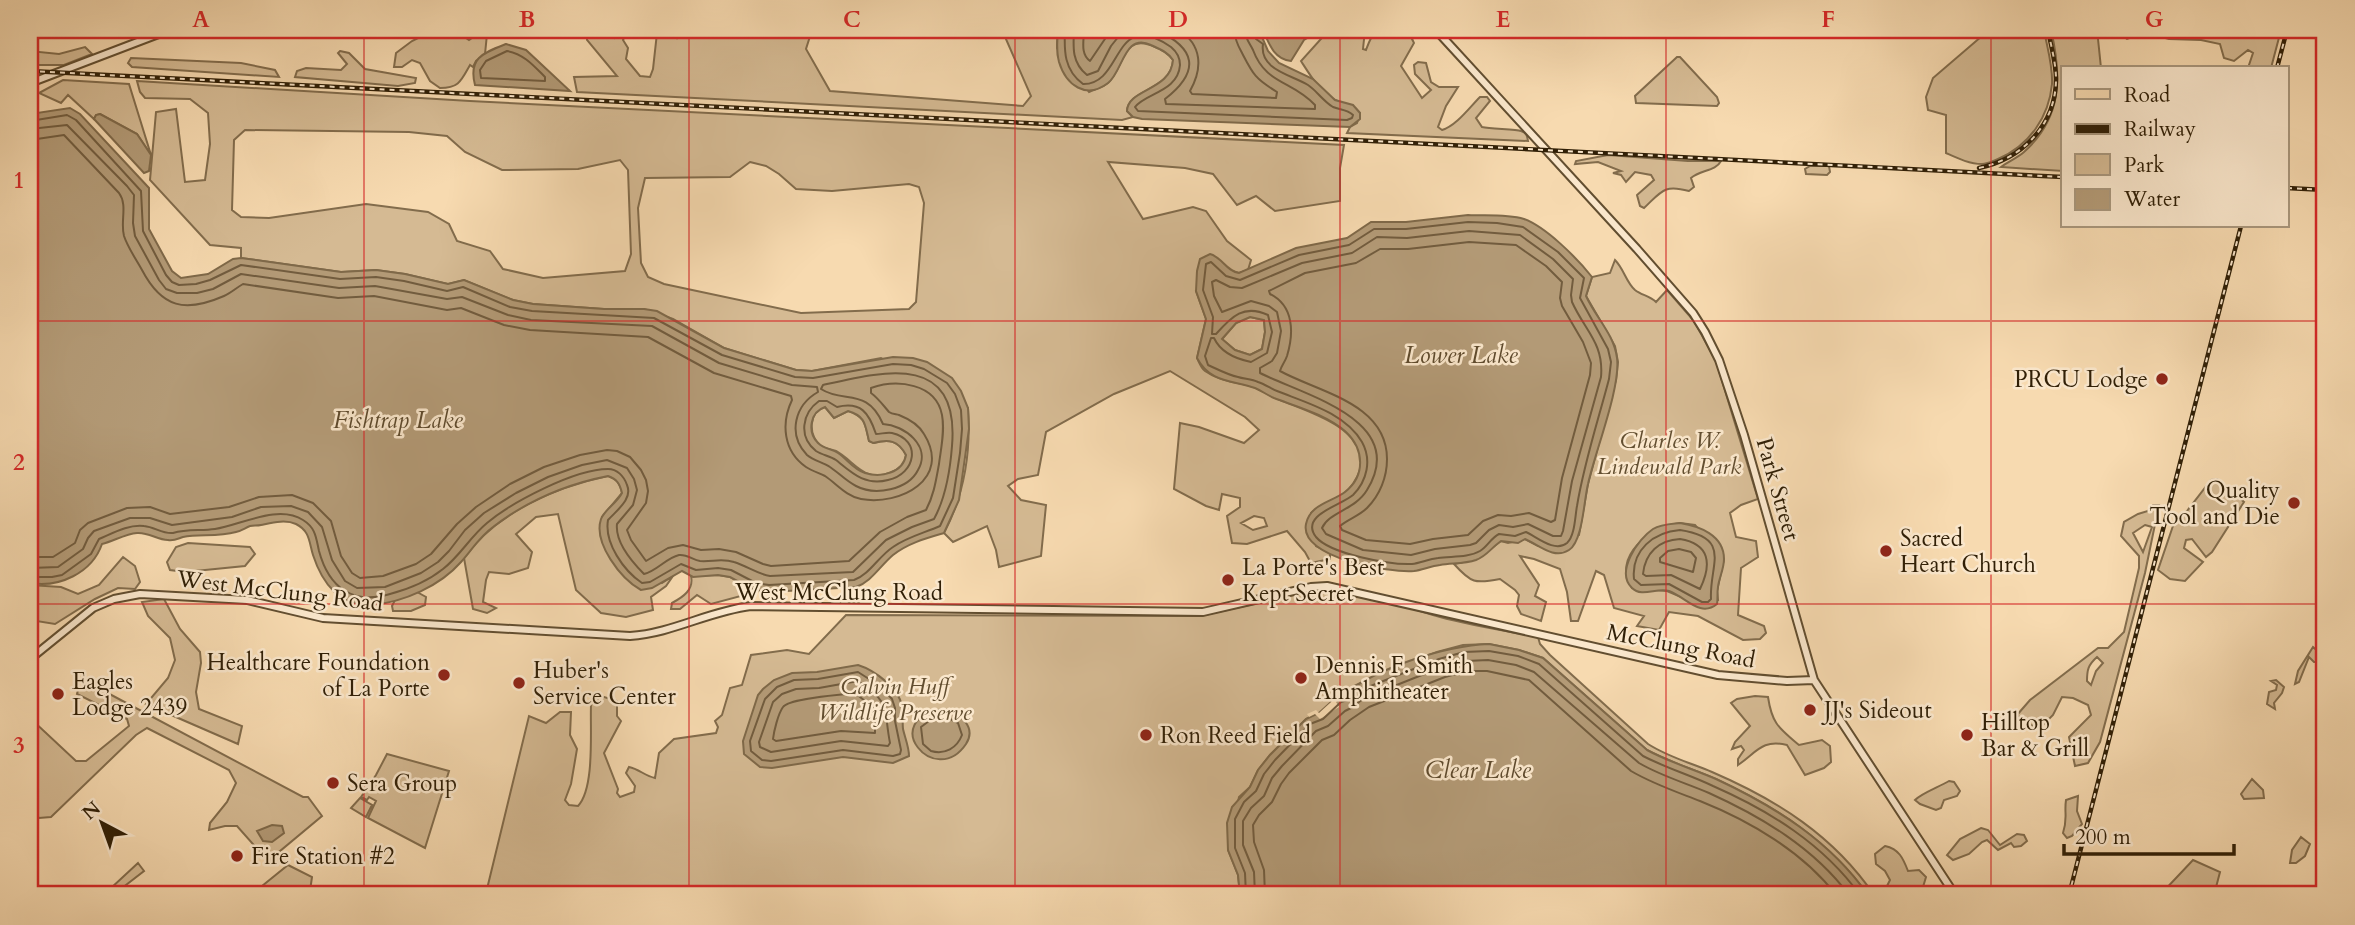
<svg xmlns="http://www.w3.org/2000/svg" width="2355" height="925" font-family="Cardo,serif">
	<rect width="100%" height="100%" fill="#f7dab0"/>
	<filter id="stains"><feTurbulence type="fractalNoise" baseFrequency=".00286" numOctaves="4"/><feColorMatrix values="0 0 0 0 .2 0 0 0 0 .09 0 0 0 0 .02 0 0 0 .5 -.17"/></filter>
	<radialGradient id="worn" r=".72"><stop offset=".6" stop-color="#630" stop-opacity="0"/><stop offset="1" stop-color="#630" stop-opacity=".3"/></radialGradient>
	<path fill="#d5ba93" stroke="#826c4c" stroke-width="2" fill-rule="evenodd" d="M434 30H454L469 40 479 33 487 34 485 54 476 61 473 67 470 65C461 81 459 88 440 88L430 81 420 63 412 60 402 67H394L396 53 412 41Z
		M619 30H628L623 40 628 48 626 59 640 76 650 77 653 69 657 33 665 30 673 33 677 38 683 30H812L806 49 830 91 1023 106 1031 96 1002 30H1058L1057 48 1089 92C1095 89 1104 87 1109 82 1125 66 1122 32 1155 47 1163 50 1168 53 1173 60 1171 91 1127 89 1127 111L1133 117 1122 120 577 92 574 77 617 76 587 40V33L598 32 614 38Z
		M1329 30H1365L1363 49 1366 50C1368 45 1370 38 1374 34 1385 24 1409 28 1414 43L1401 66 1422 98 1431 90 1415 74 1414 65 1418 62 1426 63 1431 82 1439 87H1458L1446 106 1438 127 1442 130C1456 126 1469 108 1480 97H1487L1490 101 1476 118 1482 127C1491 129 1516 129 1521 131 1527 133 1527 136 1528 141L1347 133 1350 127 1357 123 1360 113C1353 103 1345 105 1335 100 1320 92 1310 75 1301 61Z
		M1989 30H2044C2047 47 2053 66 2052 84 2049 117 2029 146 1998 159 1993 161 1987 164 1982 164 1969 164 1957 158 1946 153V115L1928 110 1926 97 1933 78Z
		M2051 30H2093L2098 39 2101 68H2063V171L2001 167C2008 162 2017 158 2024 152 2062 118 2062 77 2051 30Z
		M2126 30H2154L2166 33 2188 30H2281L2271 68H2248L2253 53 2248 50 2234 61 2224 58 2220 44 2201 40 2169 39 2154 35H2138L2127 39 2123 36Z
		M85 47 92 54 64 65H30V51L59 54Z
		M340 51 349 53 365 69 416 78 415 83 398 86 295 77 297 71 306 68 341 70 347 64 338 53Z
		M1677 57H1680L1717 97 1719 103 1717 106 1636 103 1635 96Z
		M131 58 241 63 275 70 279 77 132 67 128 63Z
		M63 80 129 84 151 155 137 134 100 114 96 115 94 119 68 95 61 103 39 93Z
		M137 81 470 101 1344 145 1340 168V201L1275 211 1256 196 1237 205 1213 174 1185 168 1108 162 1143 219 1193 207 1206 211 1227 241 1251 260 1248 270 1239 273 1229 270 1196 291 1206 319 1197 358C1199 362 1201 368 1205 371 1220 382 1240 382 1256 388 1264 392 1272 397 1280 400 1306 411 1361 426 1361 462 1361 471 1355 483 1348 490 1337 500 1322 503 1311 513L1316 546 1330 553V559L1311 563 1305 552 1287 531 1247 544 1232 543 1227 516 1240 507V498L1222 494 1219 510 1206 506 1174 489 1180 423 1199 427 1244 443 1259 430 1245 417 1170 371 1114 394 1046 432 1038 475 1018 479 1008 486 1021 500 1046 505 1041 556 999 567 996 550 987 526 953 542 944 533C964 495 971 451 968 408L881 358 812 371 796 370 724 348 673 319 644 309H604L533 304 513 300 464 280 448 284 405 274 376 270 341 272 241 258V248L210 245 150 180 156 112 176 109 185 182 205 180 210 144 208 113 190 99 145 98 140 92ZM245 130 409 132 447 136 465 152 502 170 578 169 620 160 628 170 631 254 625 271 543 278 503 269 490 251 457 241 449 224 428 212 366 204 269 218 241 217 232 210 234 140ZM750 162 766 166 779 174 796 189 832 191 909 184 919 187 924 203 916 302 909 309 801 313 664 284 648 277 641 263 638 208 645 178 730 177ZM1254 516 1264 518 1267 526 1253 530 1241 523Z
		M1608 155 1688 161H1721C1716 171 1700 170 1691 178L1694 187 1689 191C1664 184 1662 191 1644 208L1640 206 1637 195 1654 180 1651 175 1635 172 1626 182 1621 175 1613 173 1621 171 1598 162 1575 164 1576 161Z
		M1810 166H1829L1830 172 1827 175 1806 174 1805 169Z
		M1615 260C1624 269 1626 282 1635 290 1641 295 1650 296 1656 302L1667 290 1694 321 1716 361 1758 499 1741 505 1730 513 1736 537 1756 541 1758 557 1741 568 1738 615 1764 626 1766 633 1760 639 1743 640 1698 616 1669 612 1659 630 1637 626 1644 616 1614 608 1604 575 1596 571 1578 621H1571L1567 592 1560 569 1534 559 1520 556 1539 585 1535 596 1546 602 1541 621 1521 614 1517 606 1519 595 1515 590 1500 579C1475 584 1471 583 1454 564 1478 560 1483 555 1501 541L1508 543 1525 539 1538 546 1579 535 1588 484 1616 380 1618 362 1615 346 1586 296 1592 277 1610 273ZM1680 523 1695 525 1724 559 1717 591 1718 600 1681 597 1667 591 1632 588C1611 557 1651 526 1680 523Z
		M1250 317 1264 320 1265 332 1262 349 1250 355 1235 350 1222 339 1236 323Z
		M825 407 834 418 848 411C866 417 865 425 869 441L874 443C889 439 898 440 906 455 905 463 901 468 894 471 864 485 856 462 836 451 831 449 826 449 821 446 808 435 808 412 825 407Z
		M608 476C617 479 620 484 622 493L602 517 662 583 673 576 666 586 651 597 653 610 626 617 601 613 576 590 558 514 536 517 516 534 532 552 528 568 509 574 489 572 486 580 483 602 496 608 487 613 473 609 464 558C497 512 555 487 608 476Z
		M2217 479 2244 502 2212 552 2206 557 2192 539 2186 540 2184 548 2203 562 2185 581 2170 579 2158 570 2175 520 2187 511 2211 480Z
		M2153 505H2159L2145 573 2100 742 2088 763 2075 766 2069 737 2091 715 2088 705 2073 698 2062 697 2053 715 2041 727 2029 725 2017 715 2030 700 2098 648H2108L2124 632 2139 568V556L2121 536 2124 522 2138 514 2148 511ZM2145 525 2152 527 2143 552 2133 533ZM2097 657 2103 663 2096 671 2091 685 2087 681C2087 670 2088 665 2097 657Z
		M188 543 250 547 255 554 245 566 185 572 170 570 167 562 176 547Z
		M123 557 135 566 140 582 135 589 118 588 95 599 55 624 30 620V585L61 587 78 594 99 585Z
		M718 575 730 577 756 592 711 604 697 595 680 609H671L672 603C683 597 694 590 691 576Z
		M1312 591C1352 591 1395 603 1433 615 1466 625 1503 630 1538 637L1540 644 1550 655 1648 744C1668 757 1691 763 1712 772 1777 800 1834 836 1874 895H1868C1830 841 1776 807 1716 779 1693 769 1669 762 1647 750L1543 658 1519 650 1489 644 1463 645 1437 652 1383 672 1354 686 1320 719 1315 714 1306 719 1270 755 1258 770 1250 787 1239 797 1228 850 1238 875 1240 895H493L487 889 529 716 546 723 560 712H571L570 735 577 749 571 784 565 800 569 805 578 806C595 788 590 730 591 705L601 696 617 701V716L621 721 604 753 618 789 617 793 620 797 634 792 635 786 626 773 629 767C639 769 645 776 655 778L659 753 674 739 716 733 718 727 715 721 722 715 730 688 742 685 751 655 787 650 809 654 846 615 1200 616Z
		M417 592 426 597 425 605 411 611H393L392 606 395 600Z
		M164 599 180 629 200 652 201 663 196 692 199 709 242 726 238 744 146 704 168 678 175 660 170 638 148 616 142 602Z
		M2313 647 2321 654 2324 662H2314L2309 657 2299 682 2295 684 2298 671Z
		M2276 680 2284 687 2282 693 2274 703 2275 709 2267 704 2269 692 2276 690 2277 685 2271 681Z
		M87 682 303 797H308L322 816 268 861 237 826H225L209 830 210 823 227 802 236 783 229 770 147 728 136 735 51 817 39 818 30 808V718L76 761H86L129 726 127 719 77 694 78 690Z
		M1755 696 1768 697C1772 724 1779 728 1799 745L1822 740 1830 746 1831 762 1824 768 1805 775 1787 745C1762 739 1757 752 1738 765V759L1744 750 1741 746 1732 749 1735 742 1750 726 1731 703 1737 699Z
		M387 754 449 771 425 848 368 818 376 801 369 797 367 800 361 797 376 775Z
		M2252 779 2263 790 2264 798 2244 799 2241 794Z
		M1949 781 1954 782 1960 791 1957 796 1944 800 1941 808 1936 810 1920 804 1915 800C1922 793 1939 787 1949 781Z
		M2078 796 2077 811 2082 824 2072 836 2067 838 2063 833C2068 818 2064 813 2066 800Z
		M360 798 372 805 366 817 351 808Z
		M1981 828 1988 830 2000 845 2017 834 2024 835 2027 841 2021 846 2014 847 2011 843 1998 850 1987 840 1982 842 1969 854 1953 860 1947 855 1960 839Z
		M2301 837 2310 844 2305 856 2296 863H2290L2292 850Z
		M1885 846C1899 849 1903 858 1908 871L1919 870 1926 877 1923 887 1924 895H1886V888L1890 880 1885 871 1876 864 1875 854Z
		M2193 860 2220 872 2214 895H2160Z
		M138 863 144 871 113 895H80L92 889H110Z
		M288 865 312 877 310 891 305 895H251Z"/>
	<path fill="#b39a76" stroke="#7f6949" stroke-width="2" fill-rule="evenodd" d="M1058 30H1259L1268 51 1279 63 1313 79 1335 100 1353 105 1360 113V119L1350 127 1142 119 1133 117 1127 111C1128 88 1171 91 1173 60 1168 52 1160 49 1151 45 1124 32 1123 72 1108 83 1086 100 1066 85 1059 62 1056 51 1057 41 1058 30Z
		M1263 30H1321L1304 40 1291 61C1274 59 1269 44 1263 30Z
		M506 44 526 50 570 91 475 85C468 58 483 53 506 44Z
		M70 108 80 114 149 188V229L172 271 181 278 208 274 233 259 241 258 341 272 376 270 405 274 448 284 464 280 513 300 533 304 604 309H644L657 311 724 348 796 370 812 371 893 357 913 358 927 362 952 378 961 391 968 408 969 429 959 500 944 533C927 538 908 543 893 555 880 566 871 582 856 587L769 592 754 590 730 577 718 575 693 577 682 571 652 588 641 590C621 579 593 543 601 519 605 509 617 503 622 493 620 484 617 479 608 476 567 484 527 501 493 527 479 537 472 550 461 562 440 586 404 602 372 605 340 607 322 583 313 555 309 542 310 531 296 524 285 519 271 523 261 525 257 526 253 525 250 526 245 528 241 531 236 532 218 537 200 534 183 537 177 539 174 541 168 540 157 540 149 532 137 533 125 534 114 541 102 544 92 573 59 588 30 583V114ZM825 407 834 418 848 411C866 416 865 425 869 441L873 443C889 439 898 440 906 455 903 473 881 478 865 473 854 470 847 459 838 453 832 449 824 449 818 443 807 432 810 412 825 407Z
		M100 114 137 134 151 155 149 171 144 173 94 119 96 115Z
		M1468 215C1486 216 1506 214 1524 219 1546 227 1577 258 1592 277L1586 296C1596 318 1614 334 1617 358 1621 387 1595 452 1588 484 1584 499 1583 541 1569 550 1554 560 1539 545 1525 539L1518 543 1501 541C1492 547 1487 556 1476 560 1464 564 1452 563 1440 565 1431 566 1422 570 1414 571 1390 573 1299 558 1306 524 1310 504 1332 502 1345 492 1366 476 1364 449 1346 432 1327 415 1298 407 1274 398 1267 395 1262 391 1255 388 1232 380 1210 383 1197 358L1206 319 1196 291 1197 271 1200 259 1210 254C1222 257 1226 271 1239 273L1296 248 1347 238 1371 222H1406ZM1250 317 1264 320 1265 332 1262 349 1250 355 1235 350 1222 339 1236 323Z
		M1680 523C1699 526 1724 535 1724 559 1724 569 1719 578 1718 587 1717 593 1718 599 1717 604 1700 618 1686 597 1669 591 1657 587 1642 598 1632 588 1615 572 1638 539 1653 529 1661 524 1671 524 1680 523Z
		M1489 644 1519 650 1543 658 1647 750C1669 762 1693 769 1716 779 1776 807 1830 841 1868 895H1240L1238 875 1228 850 1227 823 1232 807 1250 787 1258 770 1270 755 1306 719 1319 713 1341 693 1343 695C1379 667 1444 646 1489 644Z
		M858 665C874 670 899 688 902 706 904 713 902 721 903 729 905 738 909 747 909 756L893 763 843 757 772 768 760 767 744 754 743 741 758 695 763 689 774 680 792 673 817 672Z
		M944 709C960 713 977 727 966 744 935 790 876 719 944 709Z
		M272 825 282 826 284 833 272 842 263 841 257 831Z"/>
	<path fill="#f7dab0" d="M1341 693 1343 695 1336 702 1339 707 1320 719 1315 714 1309 717 1307 714 1316 710 1319 713Z"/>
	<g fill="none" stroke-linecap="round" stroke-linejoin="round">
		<path stroke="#725c3e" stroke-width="2" d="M1065 30C1064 51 1064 70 1083 84 1124 85 1112 6 1171 47 1177 52 1180 57 1180 65 1178 92 1145 93 1135 107L1138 111 1347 120 1352 118 1353 115C1347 109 1340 110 1333 107 1323 101 1317 91 1308 85 1292 75 1259 70 1263 44L1256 39 1254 30
			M1074 30C1073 48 1072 63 1087 75L1098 71 1111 46 1119 36 1129 30
			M1084 30C1084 40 1080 54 1090 61L1111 30
			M1156 30C1196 48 1201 71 1165 99L1166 104 1315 109V105C1292 80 1266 85 1253 50 1250 43 1245 39 1245 30
			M1179 30C1202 45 1203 68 1190 91L1192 94 1276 98 1277 92C1254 78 1253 74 1241 51 1237 44 1235 38 1234 30
			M507 51C524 54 534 66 545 77V81L481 78 480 70 486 61Z
			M30 121 67 115 76 120 141 191 143 231 166 275 172 282 179 285 196 284 210 280 241 265 340 279 376 277 404 281 447 291 463 287 510 307 532 311 654 318 722 355 795 377 813 378 893 364 911 365 924 369 947 383 955 394 961 410 962 429 960 453 953 498 940 526C924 533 907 537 893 547 879 556 869 575 854 580L769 585 756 583 731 570 718 568 696 570 681 564 650 582 642 583C624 571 604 543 608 520 617 510 633 499 627 485 624 476 617 469 608 469 575 469 512 502 487 523 470 537 460 556 443 569 428 581 409 589 390 594 353 605 329 588 319 551 316 538 316 528 303 520 278 504 241 525 215 529 201 531 187 529 173 533 162 534 155 527 144 526 129 524 113 533 99 539L91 554 62 575 52 577H30
			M30 129 67 125 127 186 134 195 133 223 135 236 159 280 166 289 177 293H197L213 289 241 274 339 288 375 286 447 299 462 297 508 315 531 320 652 326 719 363 792 385 817 387 818 392C795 405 787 434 807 455 814 461 823 462 830 467 839 473 846 481 856 486 875 496 908 490 918 470 932 446 904 425 883 424 867 387 844 404 821 389L823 385C885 371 960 352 952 446 950 472 946 497 934 519L912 527 886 540 853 572 770 576C757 574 747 566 734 562 722 558 712 562 700 561 693 560 687 554 679 555 666 558 657 571 644 574 631 561 615 542 617 524L633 505 637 490 634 479 627 468 607 460 582 465 548 477 516 493 484 513 465 530 449 551 438 562 421 573 385 587 357 588 345 581 332 560 322 527 308 512 291 506 261 507 232 517 172 525 150 518H130L94 531 88 538 83 549 58 567 30 568
			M30 140 64 135 119 193C128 205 120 222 124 236 128 248 136 259 142 270 162 308 185 313 224 296 231 293 236 288 243 284L338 298 374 296 447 310 461 308 504 325 530 330 648 337 714 373 791 396 792 400C781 423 783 451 806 467 812 471 819 473 825 476 837 484 846 496 861 499 900 506 952 479 924 434 919 425 909 419 899 415 895 414 892 414 889 412 883 405 878 398 871 393V388C897 379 936 383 942 415 945 431 941 448 939 464 936 480 934 495 926 510L907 517 880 532 849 561 771 566 763 564 736 552 719 549 701 550 683 545 668 548 646 561 631 540 627 530 646 503 648 491 646 480 641 470 630 457 617 451 607 450 580 455 544 467 510 484 476 507 457 524 431 554 416 564 383 576 360 578 352 573 341 556 331 521 313 503 292 495 259 497 229 507 170 514 150 507 127 508 88 523 80 530 75 543 53 557H30
			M1468 222 1497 223 1523 227 1558 252 1584 278 1580 298 1608 349 1611 362 1609 379C1598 421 1584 463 1577 506 1575 516 1575 536 1567 543 1555 553 1537 537 1526 532L1515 536 1499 534C1491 538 1487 547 1480 551 1468 558 1451 556 1438 558 1429 559 1420 563 1412 564 1390 565 1330 554 1316 537 1299 515 1342 505 1353 495 1367 481 1372 460 1362 442 1345 413 1307 403 1277 391 1271 389 1265 384 1258 382 1252 379 1244 379 1238 377 1228 375 1217 369 1208 365L1205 356 1211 338H1214C1221 353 1236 359 1251 362L1267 353 1272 332 1268 315C1244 304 1232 316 1216 334H1212L1213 317 1203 290 1206 264 1211 262 1226 276 1240 280 1299 255 1349 245 1374 229H1406Z
			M1469 231 1520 235 1553 259 1573 279 1571 295 1572 302C1585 331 1604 343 1601 377L1572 481 1563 531 1561 536H1553L1528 524 1513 527 1499 525 1489 530 1476 543 1470 545 1435 549 1411 555 1363 550 1326 534 1322 528C1329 512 1355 510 1367 490 1410 420 1303 395 1260 373V368L1272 361 1277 353 1281 331 1277 312 1269 306 1251 301 1222 312 1214 296 1212 282 1216 280 1230 287 1242 288 1302 263 1352 253 1377 237 1407 238Z
			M1469 242 1516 245 1546 266 1562 282 1560 298 1562 306 1583 342 1591 363 1590 375 1562 478 1555 520 1551 522 1529 513 1511 516 1498 515 1483 521 1468 535 1433 539 1410 544 1366 540 1342 530 1340 526C1348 519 1359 516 1367 508 1380 495 1387 477 1387 459 1387 403 1318 392 1280 371 1281 366 1285 362 1287 356 1294 333 1294 306 1270 294L1269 291 1305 273 1356 263 1380 249H1408Z
			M819 401H827L837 407C861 401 869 413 876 434 881 434 887 432 892 433 922 440 916 474 888 480 865 486 852 473 836 460 830 456 822 455 816 451 798 437 802 413 819 401Z
			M1680 530C1733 538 1709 565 1711 599L1708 602H1702L1669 584 1641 585 1634 579C1631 550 1654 532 1680 530Z
			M1680 539C1710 544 1712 564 1700 589L1671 575 1646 576 1643 574C1645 553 1659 540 1680 539Z
			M1679 549 1691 552 1696 558 1693 572 1660 562V558L1668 551Z
			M858 672 880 686 892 699 895 708V721L901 750 900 754 893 756 843 750 771 761 762 760 751 751 750 741 765 699 777 687 794 680 818 679Z
			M858 681C892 704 883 707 890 743L888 746 841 741 771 752 760 747 759 742 773 702 782 694 796 689 819 688Z
			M855 693 875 709V733L841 731 776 741 773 739C774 731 778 714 783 707 789 698 842 695 855 693Z
			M944 716 958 723 962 735C957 748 945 755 931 751L923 744 921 727 933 718Z
			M1246 895 1245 873 1235 848V819L1244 802 1256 791 1264 774 1275 760 1310 724 1323 719 1341 702 1348 700 1358 691 1439 659 1464 652 1489 651 1518 656 1539 664 1643 756C1666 768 1690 775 1713 786 1770 811 1823 844 1860 895
			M1255 895 1254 872 1243 845V821L1251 808 1264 796 1272 778 1282 766 1316 731 1328 726 1345 711 1353 707 1364 698 1442 667 1466 661 1488 660 1516 665 1534 672 1639 763C1661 776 1686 783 1709 793 1762 817 1814 848 1849 895
			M1265 895 1264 870 1254 842 1253 825 1259 815 1272 802 1281 784 1289 773 1322 740 1334 735 1350 720 1369 707 1445 677 1467 671H1487L1529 680 1631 771C1653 784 1677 792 1700 801 1750 821 1803 852 1836 895"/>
		<defs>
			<path id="minor" d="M1436 30 1637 249 1693 313 1705 332 1719 360 1744 435 1814 680 1955 895
				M30 83 169 30
				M30 659 93 608 114 599 140 594 247 600 323 618 630 636C673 633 709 611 751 606L1203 612 1311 587 1327 586 1718 675 1787 681 1814 680"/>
			<path id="major" d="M2322 895 2325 886"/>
		</defs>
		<use href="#minor" stroke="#624e30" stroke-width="10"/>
		<use href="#major" stroke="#301f06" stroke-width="11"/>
		<use href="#minor" stroke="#fae7cc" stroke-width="6"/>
		<use href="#major" stroke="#f7dab0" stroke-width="8"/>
		<defs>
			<path id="rail" d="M2277 68 2287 30
				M30 71 2063 177
				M1979 168C2022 159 2056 125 2056 79 2056 63 2051 46 2048 30
				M2287 188 2325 190
				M2069 895 2241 226"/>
		</defs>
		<use href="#rail" stroke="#301f06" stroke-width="4.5"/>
		<use href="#rail" stroke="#fae7cc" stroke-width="2" stroke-dasharray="5" stroke-linecap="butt"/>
	</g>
	<path fill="none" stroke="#d62828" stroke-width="2" stroke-opacity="0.55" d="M364 30V895M689 30V895M1015 30V895M1340 30V895M1666 30V895M1991 30V895M30 321H2325M30 604H2325"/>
	<g fill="#8f2418" stroke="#fae7cc" stroke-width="2.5">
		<circle cx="2162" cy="379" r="7"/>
		<circle cx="2294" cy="503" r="7"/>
		<circle cx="1886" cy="551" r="7"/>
		<circle cx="1228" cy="580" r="7"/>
		<circle cx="444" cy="675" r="7"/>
		<circle cx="1301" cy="678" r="7"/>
		<circle cx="519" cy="683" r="7"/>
		<circle cx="58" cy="694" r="7"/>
		<circle cx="1810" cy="710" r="7"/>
		<circle cx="1146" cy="735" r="7"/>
		<circle cx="1967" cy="735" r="7"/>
		<circle cx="333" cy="783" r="7"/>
		<circle cx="237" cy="856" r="7"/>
	</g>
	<g text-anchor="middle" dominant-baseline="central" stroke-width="5" stroke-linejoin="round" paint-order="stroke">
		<g font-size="23" fill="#301f06" stroke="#fae7cc" text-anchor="start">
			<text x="2148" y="379" text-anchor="end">PRCU Lodge</text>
			<text x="2280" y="490" text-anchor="end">Quality<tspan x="2280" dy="26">Tool and Die</tspan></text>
			<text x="1900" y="538">Sacred<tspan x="1900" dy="26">Heart Church</tspan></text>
			<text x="1242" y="567">La Porte's Best<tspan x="1242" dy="26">Kept Secret</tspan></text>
			<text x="430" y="662" text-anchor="end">Healthcare Foundation<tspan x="430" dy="26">of La Porte</tspan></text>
			<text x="1315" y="665">Dennis F. Smith<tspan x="1315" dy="26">Amphitheater</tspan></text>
			<text x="533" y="670">Huber's<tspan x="533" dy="26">Service Center</tspan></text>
			<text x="72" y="681">Eagles<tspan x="72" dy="26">Lodge 2439</tspan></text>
			<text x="1824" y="710">JJ's Sideout</text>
			<text x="1981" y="722">Hilltop<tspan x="1981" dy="26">Bar &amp; Grill</tspan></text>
			<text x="1160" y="735">Ron Reed Field</text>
			<text x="347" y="783">Sera Group</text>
			<text x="251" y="856">Fire Station #2</text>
		</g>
		<g font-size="23" font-style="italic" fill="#624e30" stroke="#fae7cc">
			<text x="1669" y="440">Charles W.<tspan x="1669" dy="26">Lindewald Park</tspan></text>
			<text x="895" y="686">Calvin Huff<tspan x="895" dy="26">Wildlife Preserve</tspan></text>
		</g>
		<g font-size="23" fill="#301f06" stroke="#fae7cc">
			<text transform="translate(1778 489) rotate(74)">Park Street</text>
			<text transform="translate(280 591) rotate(7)">West McClung Road</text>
			<text x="839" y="592">West McClung Road</text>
			<text transform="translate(1681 646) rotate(11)">McClung Road</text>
		</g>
		<g font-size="24" font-style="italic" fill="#5e4a2d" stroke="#fae7cc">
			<text x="1461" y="355">Lower Lake</text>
			<text x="398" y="420">Fishtrap Lake</text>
			<text x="1478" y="770">Clear Lake</text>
		</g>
	</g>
	<rect width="2355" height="925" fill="none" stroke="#f7dab0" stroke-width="77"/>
	<rect x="2061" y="66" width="228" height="161" fill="#fae7cc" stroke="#a9977d" stroke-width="2"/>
	<rect x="2075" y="89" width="35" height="10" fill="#f7dab0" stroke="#a9977d" stroke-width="2"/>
	<text x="2124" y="102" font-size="21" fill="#301f06">Road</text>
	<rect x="2075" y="124" width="35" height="10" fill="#301f06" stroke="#a9977d" stroke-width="2"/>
	<text x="2124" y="136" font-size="21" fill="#301f06">Railway</text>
	<rect x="2075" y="154" width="35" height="21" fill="#d5ba93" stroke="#a9977d" stroke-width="2"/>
	<text x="2124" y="172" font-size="21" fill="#301f06">Park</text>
	<rect x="2075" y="189" width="35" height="21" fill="#b39a76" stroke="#a9977d" stroke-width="2"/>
	<text x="2124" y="206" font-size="21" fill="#301f06">Water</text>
	<g transform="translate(102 823) rotate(319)" stroke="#fae7cc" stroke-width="5" paint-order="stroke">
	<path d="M0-5L12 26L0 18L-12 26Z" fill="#301f06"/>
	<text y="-10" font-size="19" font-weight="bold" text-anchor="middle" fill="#301f06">N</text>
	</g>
	<path d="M2064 844v10h170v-10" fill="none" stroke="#301f06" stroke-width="3.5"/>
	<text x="2075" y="844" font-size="21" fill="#301f06" stroke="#fae7cc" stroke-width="5" paint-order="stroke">200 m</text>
	<rect x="38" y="38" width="2278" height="848" fill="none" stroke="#d62828" stroke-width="2.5"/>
	<g font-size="23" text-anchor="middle" font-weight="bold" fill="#d62828">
		<text x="201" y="27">A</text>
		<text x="527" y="27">B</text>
		<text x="852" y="27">C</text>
		<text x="1178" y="27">D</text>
		<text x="1503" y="27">E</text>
		<text x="1828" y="27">F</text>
		<text x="2154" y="27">G</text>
		<text x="19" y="188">1</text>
		<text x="19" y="470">2</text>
		<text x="19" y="753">3</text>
	</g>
	<rect width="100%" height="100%" filter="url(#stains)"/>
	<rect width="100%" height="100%" fill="url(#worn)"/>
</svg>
